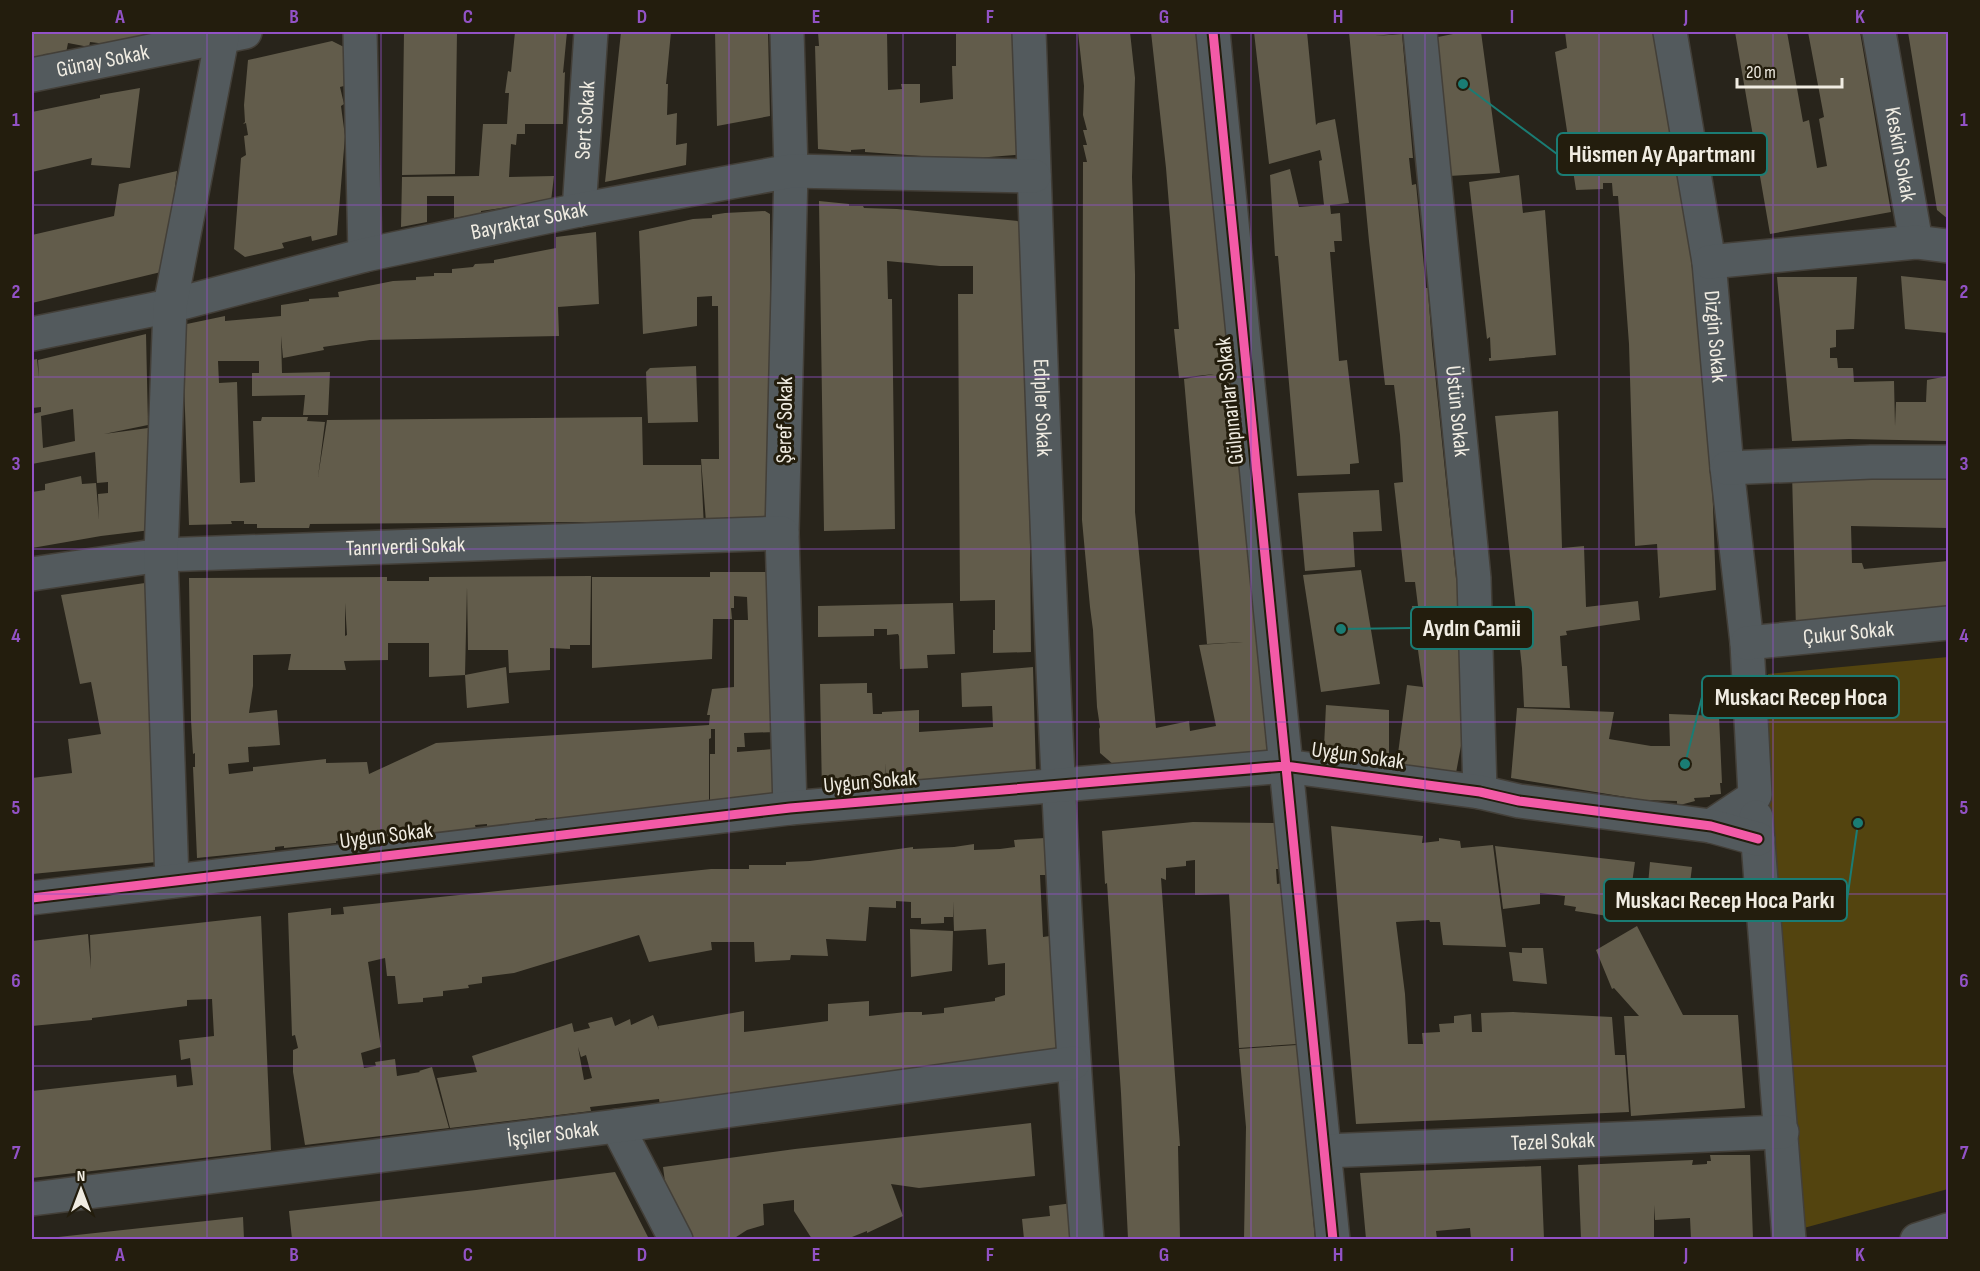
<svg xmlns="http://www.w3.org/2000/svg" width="1980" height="1271" font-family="'Sofia Sans Condensed',sans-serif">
	<rect width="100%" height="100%" fill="#28241b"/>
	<path fill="#53440f" d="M1948 657V1189L1789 1232 1769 971 1768 674Z"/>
	<path fill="#625c4b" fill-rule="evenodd" d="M32 32H159L106 44 90 42 89 47 68 43 66 53 44 54 41 59 32 57Z
		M404 32H457L455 174 402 175Z
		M515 32H567L563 73 565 72 563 124H525V134H517L516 145 511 144 509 177 554 176 551 201 481 211V214L454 218V196H427V222L401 227 402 177 479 176 483 124H507L509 93H505L508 71 511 72Z
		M621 32H671L666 84H668L667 115 677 113 676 145 687 143 686 165 605 182Z
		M715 32H768L770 116 717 126Z
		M818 32H887L888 90 902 89 901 84H920V103L953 99 952 66H956V32H1024L1027 154 951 160 921 156 865 152V149L851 150V152L818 149 815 46H819Z
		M1078 32H1130L1135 78 1132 177 1135 274V512L1156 728 1189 721 1190 731 1216 726 1199 645 1243 642 1207 644 1184 379 1214 374 1179 378 1174 329H1179L1166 168 1151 32H1203L1271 757 1114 765 1100 753 1099 729 1100 727 1097 707 1093 630 1090 607 1082 520 1083 162H1087L1083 145H1087L1083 130H1087L1083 115 1084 86Z
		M1254 32H1307L1316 125 1318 123 1335 119 1349 203 1330 205 1331 214 1340 213 1342 241H1334L1335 252H1330L1339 361 1347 360 1359 463 1350 464V474L1297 476 1278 256H1275L1270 175 1290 169 1299 207 1324 205 1319 161 1322 160 1320 150 1269 164Z
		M1349 32H1402V33L1375 36 1402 34 1413 158H1409L1412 185 1416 184 1426 288H1428V291L1432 344 1456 578H1458L1466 719 1456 773 1396 769 1407 685 1423 687 1412 606H1418L1415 582H1405L1394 483 1403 482 1400 435 1394 385H1385L1369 241Z
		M1453 32H1481L1500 173 1449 176 1433 38 1453 34Z
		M1565 32H1655L1692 243 1711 452 1716 590 1659 598 1660 595 1657 544 1635 546 1629 344 1618 196H1613L1612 183H1603V189L1576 190 1555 52 1567 48Z
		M1735 32H1787L1803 122 1809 120 1817 168 1827 166 1819 119 1824 117 1808 32H1860L1891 212 1770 234Z
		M1908 32H1948V219L1937 210Z
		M332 41 346 48 345 84 344 86 340 87 344 104 341 106 345 136 337 235 312 241 311 236 282 243 284 248 245 257 234 249 241 158 246 155 244 136 248 135 246 123 243 124 245 122 244 105 248 60Z
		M140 88 130 168 91 165 92 158 32 172V112L100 98V95Z
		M177 171 165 264 161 272 32 303V235L114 216 119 184Z
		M1519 175 1523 213 1545 210 1556 355 1489 361V358H1491L1490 337 1487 339 1469 182Z
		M819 201 849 204V206H863L864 208 897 209 1027 222 1031 652 993 653V630H995V600L960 601 958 294H973V266H940L887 261 888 299H892L895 529 824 531Z
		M765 211 770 214 772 521 706 522 701 459H719L718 306H712V296L697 297V326L643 334 639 231 693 219 712 218V215L725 213Z
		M596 232 599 304 558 307 559 336 370 340 323 347 324 350 283 358 281 336 282 373 330 372 328 415H303L305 395 252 396V373H259V361H218L219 383 237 382 240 483 255 482 253 421H261L262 417H308L307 421 325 422 318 477 327 420 642 417 643 465H701L704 528 645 522H583L310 524 309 528H257V524H244V521H231L232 524 189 525 182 325 225 316V321L281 316V305L309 301V299L339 297 338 292 393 281 416 280V277L434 276V273H452V269L473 267 475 264 494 263V260L556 248V237Z
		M1901 276 1948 281V333L1905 329Z
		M1777 277H1857L1854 329 1836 330V347L1830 348V358H1837L1838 368H1853L1854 382 1894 381 1895 426 1896 402H1926L1927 380 1948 376 1946 395 1948 396V441L1849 439 1792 441Z
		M146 334 148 425 104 434 148 428 151 530 101 536 32 548V492L45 490V484L81 476 82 484 96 483 99 520 98 494 108 493V482L97 483 95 452 32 464V414L41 412V407L32 408V360L37 359 39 378 38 360ZM73 409 75 441 43 448 41 416Z
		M696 366 698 422 648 423 646 372 650 368Z
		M1558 411 1562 548 1584 546 1586 607 1638 601 1640 620 1566 631 1567 635 1560 636 1562 666H1567L1570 708 1524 707 1522 668 1495 416Z
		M1792 473 1948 475V528L1851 526 1852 563H1862L1864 569 1948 561V614L1796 630Z
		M1379 490 1382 531 1353 532 1355 567 1305 571 1298 493Z
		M1361 570 1380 684 1321 692 1303 575Z
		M710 572H774L775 732 744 733 745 747H737V752L773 749 774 798 710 805V754H715V729H711V738L709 739V805L625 815V810L613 812 614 816 548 822 547 818 535 819 536 823 487 828V824L475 825 476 829 411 836 410 831 399 832 400 837 346 842V840L336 841V843L284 848V846L275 847V850L197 858 193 767H195V753L193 754 191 720 189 578 387 577V581H429V577L591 576 590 645H570V649L550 648V670L509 673 508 650H468L467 587 465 675 429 677V643H388V660L344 661 346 670H288L291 654 253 655V686L249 713 277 710 280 745 248 747 249 762 228 764 229 774 253 771V767L326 759V763L367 762 369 774 436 743 709 725 710 715H707L712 689 734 687V620H748L747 597 734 596V608H731L732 619H713L712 659 592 668V577H710ZM345 603 347 635 345 636Z
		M145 583 157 862 32 874V778L72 773 68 739 101 734 91 682 80 684 61 595Z
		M953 603 955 654 927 655 928 668 900 669 899 636 898 634 887 635V629H874V636L818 637V606Z
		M506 667 509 703 467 708 465 675Z
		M1033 667 1036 774 888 789 885 763 887 789 822 794 820 684 867 683V693H872L873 714H882V712L919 710V732L993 727 992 706 962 707 961 673Z
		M1326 705 1389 710V757L1324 747Z
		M1517 708 1614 712 1609 739 1651 746H1670L1669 714 1719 716 1722 783H1720L1721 794 1710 795V797L1694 798 1695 801 1680 805 1677 804V801L1644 800 1511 778Z
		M1193 822 1277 823 1281 869H1276L1277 884 1282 883 1297 1044 1239 1048 1229 894 1195 895V860L1186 861V866L1166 868V880L1161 878 1180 1146H1178L1180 1239H1128L1121 1093 1107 883 1105 884 1102 831Z
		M1331 826 1423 836 1422 843 1439 841V838L1460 841 1461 848 1493 845 1506 947 1443 945 1440 922H1430L1429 920 1396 922 1405 994 1408 1044H1423L1422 1033 1440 1032 1439 1024 1454 1023V1016L1471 1014 1472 1032H1482L1481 1013 1513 1012 1612 1017 1615 1055H1625L1629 1112 1356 1124Z
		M1045 838 1047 875H1040L1043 937 1050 936 1057 1057 934 1065V1072L660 1106 659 1099 590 1107 591 1111 450 1128 437 1078 477 1072 472 1056 572 1023 574 1032 590 1028 588 1023 612 1017 615 1026 630 1019 631 1025 653 1015 659 1030 658 1026 744 1011V1032L828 1021V1004L869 1001V1016L906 1012H922V1015L944 1013V1008L995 1001V998L1005 995V963L988 965 986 929 954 931 953 901V917H944V923L921 924V918H911V902L896 901V908L869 907 866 941 826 939 828 956 791 955 790 960 755 962 754 942H711L712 950 649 962 639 935 514 973 482 977V983L468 985 469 988 443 991V996L423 998V1002L398 1004 395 976H387L385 958 368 962 381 1047 361 1053 364 1068 376 1066 375 1062 395 1059 397 1076 420 1072 419 1071 432 1067 449 1128 305 1145 293 1072V1050L298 1048 295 1035 292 1036 288 913 331 908V915L344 914 343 907 711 869H749V865H786V862L810 861 913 847V849L954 847 974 844V850L1000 849 1015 847 1014 840ZM578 1047 581 1057 586 1055 592 1078 584 1080Z
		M1495 846 1635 862 1627 919 1575 911 1576 907 1564 905 1565 896 1540 893V904L1503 909Z
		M1650 862 1692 867 1689 891 1675 900 1647 896Z
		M261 916 271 1150 32 1178V1091L176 1075 177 1087 193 1085 190 1058 181 1060 179 1040 214 1036 212 999 187 1000V1006L92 1018V1020L32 1026V941L88 934 91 969 90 935Z
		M1637 926 1683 1015H1738L1745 1108 1631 1116 1624 1016H1639L1614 988 1612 989 1596 950Z
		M910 929 953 931 952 971 911 977Z
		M1522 948H1543L1547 984 1513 981 1509 952 1522 953Z
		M1297 1045 1315 1239H1244L1246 1127 1239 1049Z
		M1031 1123 1035 1176 919 1188 891 1184 903 1216 867 1233V1231L847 1239H812L794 1211V1200L763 1204 764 1225 747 1230 733 1239H688L667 1197 663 1167 795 1149Z
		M1710 1155H1750L1753 1239H1691L1690 1218 1655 1220 1654 1205V1239H1581L1578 1165 1693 1160 1692 1165 1707 1164V1161H1711Z
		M1541 1166 1544 1239H1471L1470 1228 1436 1231 1437 1239H1366L1360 1173Z
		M615 1172 649 1239H292L289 1211 476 1190Z
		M1073 1203 1076 1239H1024L1022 1219 1050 1216 1049 1206Z
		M243 1217 244 1239H49V1238Z"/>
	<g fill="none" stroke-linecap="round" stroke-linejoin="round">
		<defs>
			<g id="street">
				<path d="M360 32 365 255"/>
				<path d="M787 32 791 171 782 533 790 808"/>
				<path id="s1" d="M1029 32C1044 434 1055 838 1087 1240"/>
				<path d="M1213 32 1333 1240"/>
				<path id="s2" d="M1420 32 1474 578 1480 792"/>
				<path id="s3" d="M1670 32 1709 262 1727 468 1747 643 1755 795 1753 798 1711 826"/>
				<path id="s4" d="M1879 32 1916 242"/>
				<path id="s5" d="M32 75 245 32"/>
				<path id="s6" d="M579 210 591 32"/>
				<path d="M1709 262 1916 242 1948 246"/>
				<path id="s7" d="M32 334 170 306 365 255 579 210 791 171 1034 176"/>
				<path d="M1727 468 1871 462H1948"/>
				<path id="s8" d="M32 574 161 555 782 533"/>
				<path id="s9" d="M1747 643 1948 623"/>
				<path d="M1756 817 1789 1240"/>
				<path d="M172 881 161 555 170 306 222 38"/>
				<path d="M32 898 790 808 1285 766 1480 792 1519 801 1711 826 1758 839"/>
				<path d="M617 1126 676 1240"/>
				<path id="s10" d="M1325 1151 1782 1132"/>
				<path id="s11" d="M32 1199 617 1126 1073 1063"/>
				<path d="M1917 1240 1948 1230"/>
			</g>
		</defs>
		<use href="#street" stroke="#433f38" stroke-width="36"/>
		<use href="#street" stroke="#535a5d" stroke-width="33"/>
		<defs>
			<path id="cycleway" d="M1213 32 1333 1240
				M32 898 790 808 1285 766 1480 792 1519 801 1711 826 1758 839"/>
		</defs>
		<use href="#cycleway" stroke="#231d0d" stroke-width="13"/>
		<use href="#cycleway" stroke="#f35aa7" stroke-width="9"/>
	</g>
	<path fill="none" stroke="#9252c6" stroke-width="1.5" stroke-opacity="0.55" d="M207 32V1240M381 32V1240M555 32V1240M729 32V1240M903 32V1240M1077 32V1240M1251 32V1240M1425 32V1240M1599 32V1240M1773 32V1240M32 205H1948M32 377H1948M32 549H1948M32 722H1948M32 894H1948M32 1066H1948"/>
	<g text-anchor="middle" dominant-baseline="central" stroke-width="6" stroke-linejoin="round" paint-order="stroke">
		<g font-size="22" fill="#f0ece2" stroke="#231d0d">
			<text stroke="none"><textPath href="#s5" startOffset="72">Günay Sokak</textPath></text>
			<text stroke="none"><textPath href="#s6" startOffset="90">Sert Sokak</textPath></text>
			<text stroke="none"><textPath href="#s4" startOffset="124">Keskin Sokak</textPath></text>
			<text stroke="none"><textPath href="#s7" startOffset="510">Bayraktar Sokak</textPath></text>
			<text stroke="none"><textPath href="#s3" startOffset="308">Dizgin Sokak</textPath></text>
			<text transform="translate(1230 401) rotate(-96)">Gülpınarlar Sokak</text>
			<text stroke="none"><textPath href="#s1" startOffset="376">Edipler Sokak</textPath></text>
			<text stroke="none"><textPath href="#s2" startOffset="381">Üstün Sokak</textPath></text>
			<text transform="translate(785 420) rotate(-89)">Şeref Sokak</text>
			<text stroke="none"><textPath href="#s8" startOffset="375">Tanrıverdi Sokak</textPath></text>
			<text stroke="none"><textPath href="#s9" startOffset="102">Çukur Sokak</textPath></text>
			<text transform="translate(1358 756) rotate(8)">Uygun Sokak</text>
			<text transform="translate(870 782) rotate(-5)">Uygun Sokak</text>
			<text transform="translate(386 836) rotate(-7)">Uygun Sokak</text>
			<text stroke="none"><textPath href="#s11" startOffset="525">İşçiler Sokak</textPath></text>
			<text stroke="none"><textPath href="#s10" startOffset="228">Tezel Sokak</textPath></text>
		</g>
	</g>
	<path fill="none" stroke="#1a7c74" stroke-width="2" d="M1463 84L1557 154M1341 629L1411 628M1685 764L1702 697M1858 823L1847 900"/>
	<g fill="#1a7c74" stroke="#231d0d" stroke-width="2">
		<circle cx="1463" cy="84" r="6"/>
		<circle cx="1341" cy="629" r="6"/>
		<circle cx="1685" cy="764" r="6"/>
		<circle cx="1858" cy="823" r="6"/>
	</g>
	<g fill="#231d0d" stroke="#1a7c74" stroke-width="2">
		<rect x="1557" y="133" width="210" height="42" rx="6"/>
		<rect x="1411" y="607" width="122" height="42" rx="6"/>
		<rect x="1702" y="676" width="197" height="42" rx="6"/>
		<rect x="1604" y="879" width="243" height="42" rx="6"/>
	</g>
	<g font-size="24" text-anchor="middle" font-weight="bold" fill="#f0ece2">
		<text x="1662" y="162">Hüsmen Ay Apartmanı</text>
		<text x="1472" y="636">Aydın Camii</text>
		<text x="1801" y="705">Muskacı Recep Hoca</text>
		<text x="1725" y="908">Muskacı Recep Hoca Parkı</text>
	</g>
	<rect width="1980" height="1271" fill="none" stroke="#231d0d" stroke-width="66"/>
	<g transform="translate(81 1190)" stroke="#231d0d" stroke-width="4.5" paint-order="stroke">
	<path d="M0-4.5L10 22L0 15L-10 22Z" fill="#f0ece2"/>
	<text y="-9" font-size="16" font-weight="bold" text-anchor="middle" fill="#f0ece2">N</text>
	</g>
	<path d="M1737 78v9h105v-9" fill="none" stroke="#f0ece2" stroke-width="3"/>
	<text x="1746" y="78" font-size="18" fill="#f0ece2" stroke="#231d0d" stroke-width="4.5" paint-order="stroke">20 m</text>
	<rect x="33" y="33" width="1914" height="1205" fill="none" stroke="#9252c6" stroke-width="2"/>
	<g font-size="20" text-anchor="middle" font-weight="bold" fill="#9252c6">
		<text x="120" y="23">A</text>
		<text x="294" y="23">B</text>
		<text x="468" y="23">C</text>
		<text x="642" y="23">D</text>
		<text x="816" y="23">E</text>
		<text x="990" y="23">F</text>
		<text x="1164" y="23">G</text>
		<text x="1338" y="23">H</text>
		<text x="1512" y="23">I</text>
		<text x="1686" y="23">J</text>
		<text x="1860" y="23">K</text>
		<text x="16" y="126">1</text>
		<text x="1964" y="126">1</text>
		<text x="16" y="298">2</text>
		<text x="1964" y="298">2</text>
		<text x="16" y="470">3</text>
		<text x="1964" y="470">3</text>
		<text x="16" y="642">4</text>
		<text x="1964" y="642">4</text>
		<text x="16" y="814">5</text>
		<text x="1964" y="814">5</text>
		<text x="16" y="987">6</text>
		<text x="1964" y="987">6</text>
		<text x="16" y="1159">7</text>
		<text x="1964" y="1159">7</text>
		<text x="120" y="1261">A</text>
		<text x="294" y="1261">B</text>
		<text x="468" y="1261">C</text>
		<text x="642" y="1261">D</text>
		<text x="816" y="1261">E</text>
		<text x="990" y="1261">F</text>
		<text x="1164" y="1261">G</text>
		<text x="1338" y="1261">H</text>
		<text x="1512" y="1261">I</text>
		<text x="1686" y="1261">J</text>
		<text x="1860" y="1261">K</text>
	</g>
</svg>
